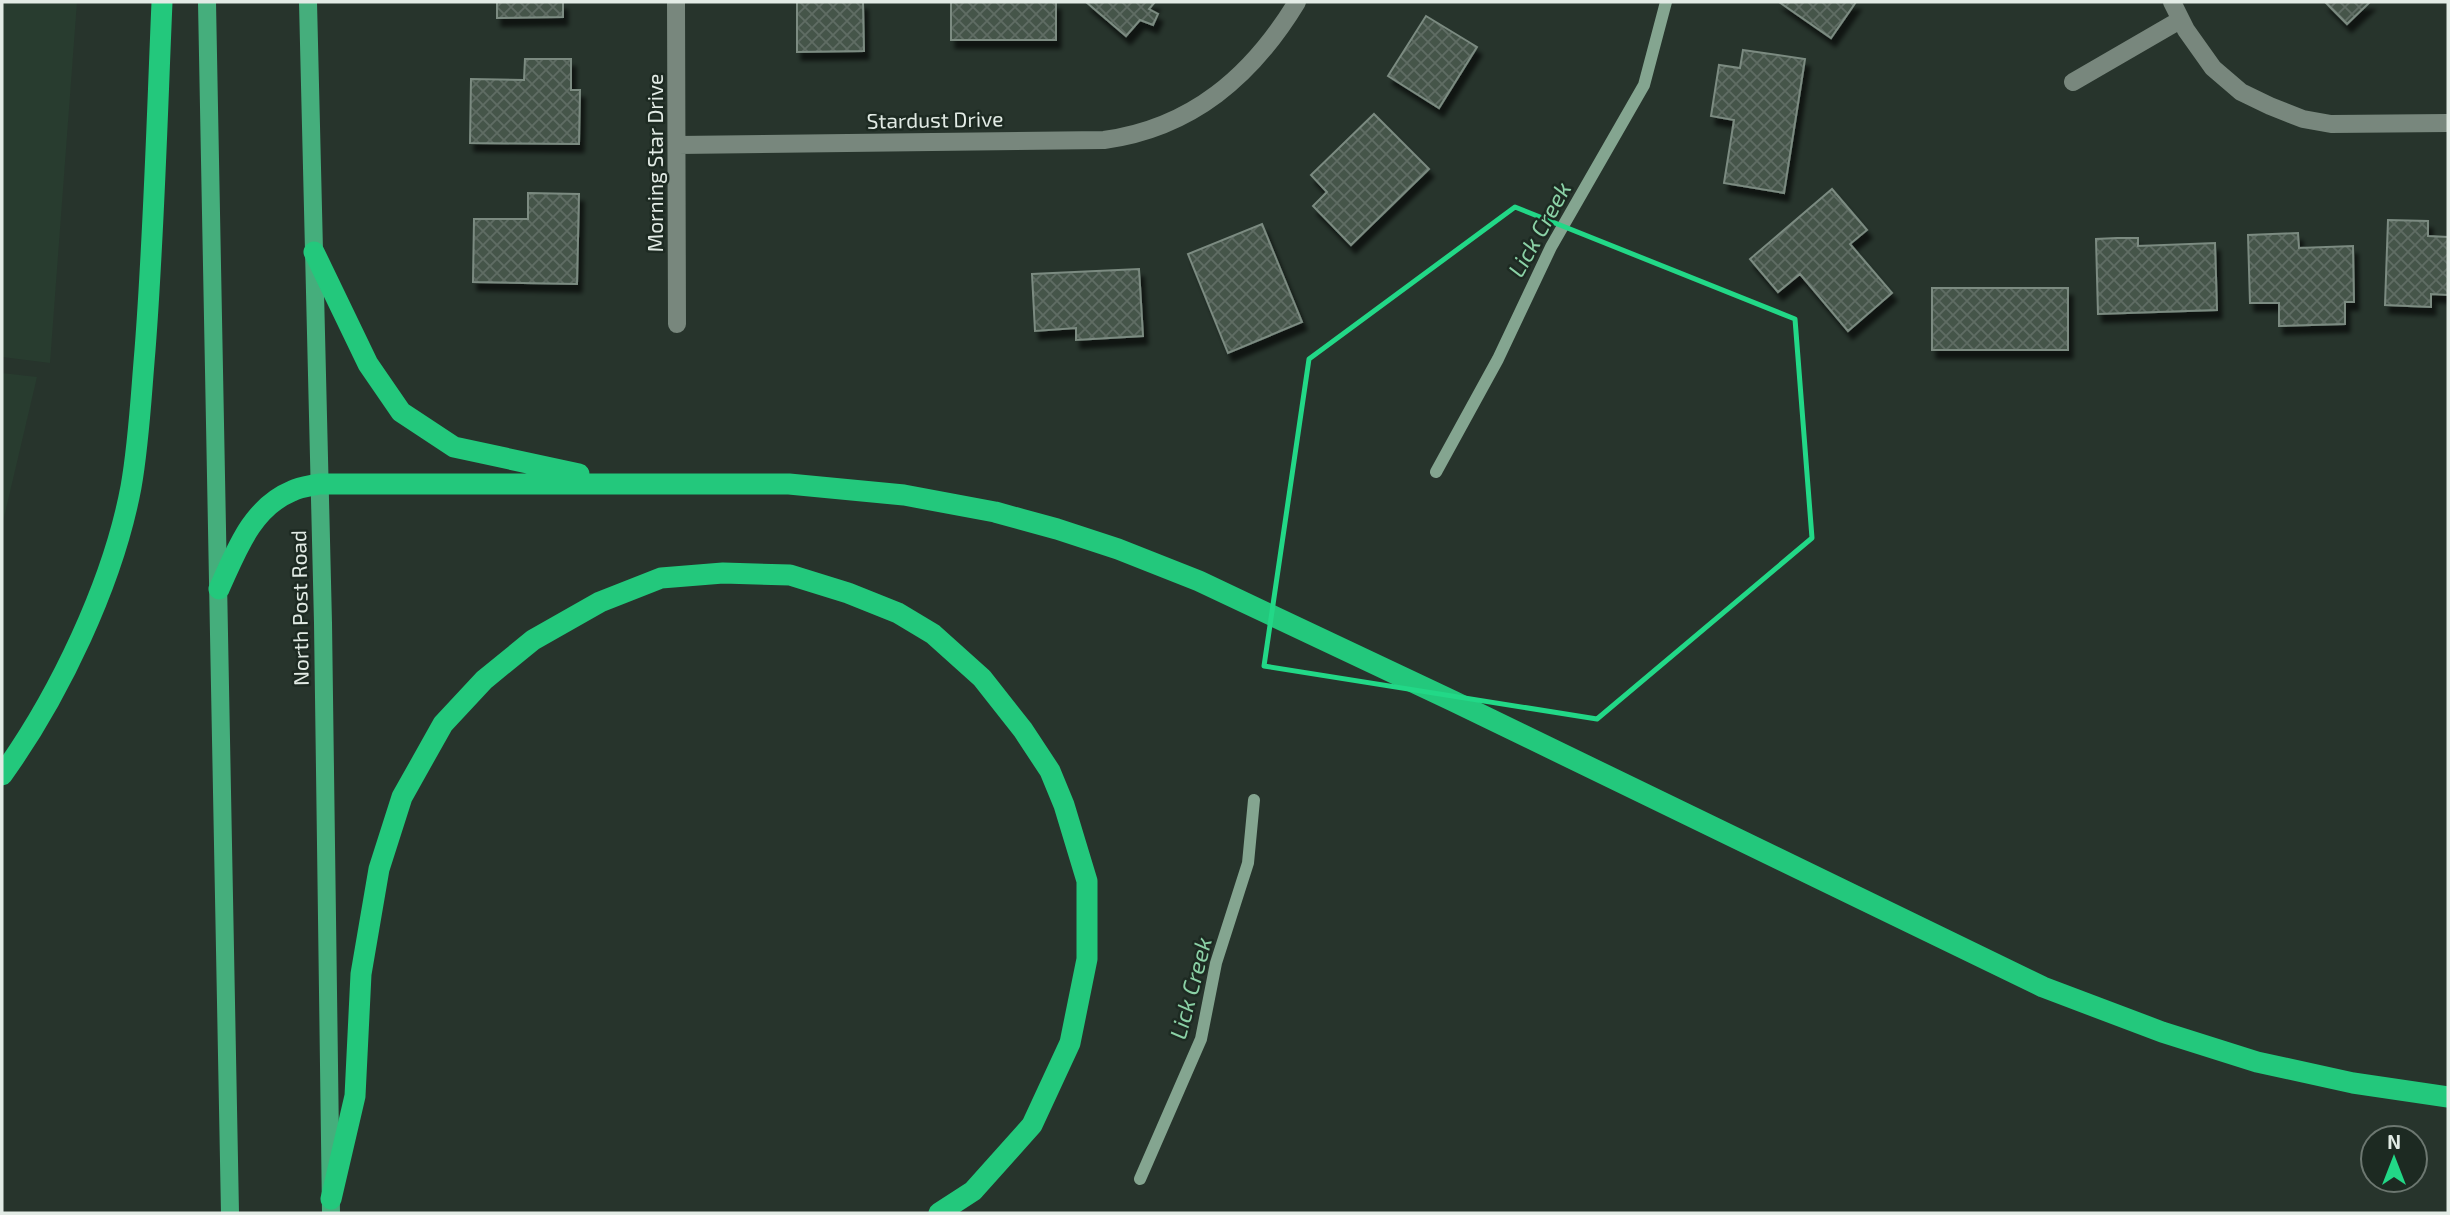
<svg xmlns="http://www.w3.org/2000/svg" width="2450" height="1215" font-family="'Exo 2',sans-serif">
	<defs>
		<pattern id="building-cross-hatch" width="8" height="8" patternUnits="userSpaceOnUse" patternTransform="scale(1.75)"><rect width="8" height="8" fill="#45544a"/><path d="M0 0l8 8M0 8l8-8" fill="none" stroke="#606d64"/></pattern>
		<filter id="shadow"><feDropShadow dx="4.5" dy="8" stdDeviation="2" flood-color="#0009"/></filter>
	</defs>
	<rect width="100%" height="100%" fill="#27342c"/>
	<path fill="#283c2f" d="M2 2H77L50 363 2 357Z
		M2 373 37 377 2 526Z"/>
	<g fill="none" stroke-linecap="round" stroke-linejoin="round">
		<path stroke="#84a590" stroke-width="12" d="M1436 472 1498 359 1551 247 1644 85 1666 2
			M1140 1179 1201 1039 1216 963 1248 863 1254 800"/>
	</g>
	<path fill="url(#building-cross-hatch)" stroke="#7b8b81" stroke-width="2" filter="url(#shadow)" d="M497 2H563V17L497 18Z
		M797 2H863L864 51 797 52Z
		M951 2H1056V40H951Z
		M1086 2H1155L1149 9 1158 14 1153 25 1140 20 1126 36Z
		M1779 2H1856L1831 38Z
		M2325 2H2370L2347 24Z
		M1426 16 1477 47 1439 108 1388 76Z
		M1743 50 1805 59 1784 193 1724 183 1734 120 1711 116 1719 65 1740 68Z
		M525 59H571V90H580L579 144 470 143 471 79 524 80Z
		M1374 114 1429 169 1351 245 1313 206 1327 192 1311 175Z
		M1832 189 1867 230 1850 244 1892 293 1848 331 1800 274 1778 292 1750 259Z
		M528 193 579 194 577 284 473 282 474 219H528Z
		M2388 220 2428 221V236L2448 237V295L2431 294V307L2385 305Z
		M1262 224 1302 322 1228 353 1188 254Z
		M2298 233 2299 248 2353 246 2354 302H2345V324L2279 326V303H2250L2248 235Z
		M2117 238H2138V246L2215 243 2217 310 2098 314 2096 239Z
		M1139 269 1143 336 1076 340V328L1035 331 1032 274Z
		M1932 288H2068V350H1932Z"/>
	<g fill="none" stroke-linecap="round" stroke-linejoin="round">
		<path stroke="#78877d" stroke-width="18" d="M676 2 677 324
			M2172 2 2186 30 2213 68 2241 92 2270 106 2303 119 2331 124 2448 123
			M2073 82 2180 20
			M678 145 1104 140C1192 128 1252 76 1297 2"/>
		<path stroke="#45ae7c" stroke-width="18" d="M207 2 230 1213
			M308 2 323 623 331 1213"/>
		<path stroke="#23c87c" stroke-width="21" d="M314 252 368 364 401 412 454 447 579 474
			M219 589C236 552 251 508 292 491 300 487 310 486 319 484H789L904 495 995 512 1057 529 1118 549 1199 581 1453 701 2043 987 2162 1032 2257 1062 2353 1083 2448 1097
			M2 775C59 696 113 583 131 487 139 442 141 396 145 350 154 234 157 118 162 2
			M331 1199 355 1096 361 974 379 869 402 797 443 724 484 680 533 640 600 602 661 578 723 573 790 575 848 593 898 613 933 634 982 678 1023 730 1050 771 1064 805 1087 881V959L1070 1043 1032 1125 973 1191 939 1213"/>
	</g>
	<path fill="none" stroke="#22d887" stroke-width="5" stroke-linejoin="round" d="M1515 207 1795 319 1812 538 1597 719 1264 666 1309 359Z"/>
	<g text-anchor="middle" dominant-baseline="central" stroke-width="5" stroke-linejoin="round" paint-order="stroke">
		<g font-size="21" fill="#e2ebe5" stroke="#1d2a22">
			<text transform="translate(935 119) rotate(-1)">Stardust Drive</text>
			<text transform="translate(654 163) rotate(-90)">Morning Star Drive</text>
			<text transform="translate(299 608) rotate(-91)">North Post Road</text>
		</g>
		<g font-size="23" font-style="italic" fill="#8bd1a6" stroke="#1d2a22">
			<text transform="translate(1539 229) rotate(-61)">Lick Creek</text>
			<text transform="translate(1190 988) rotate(-75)">Lick Creek</text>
		</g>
	</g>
	<rect width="2450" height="1215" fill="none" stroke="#e2ebe5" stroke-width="7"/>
	<g transform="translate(2394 1159)"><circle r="33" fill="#1d2a22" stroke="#6c7770" stroke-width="2"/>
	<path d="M0-5L12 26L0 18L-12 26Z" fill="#22d887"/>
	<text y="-10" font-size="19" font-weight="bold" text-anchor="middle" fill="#e2ebe5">N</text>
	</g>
</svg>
